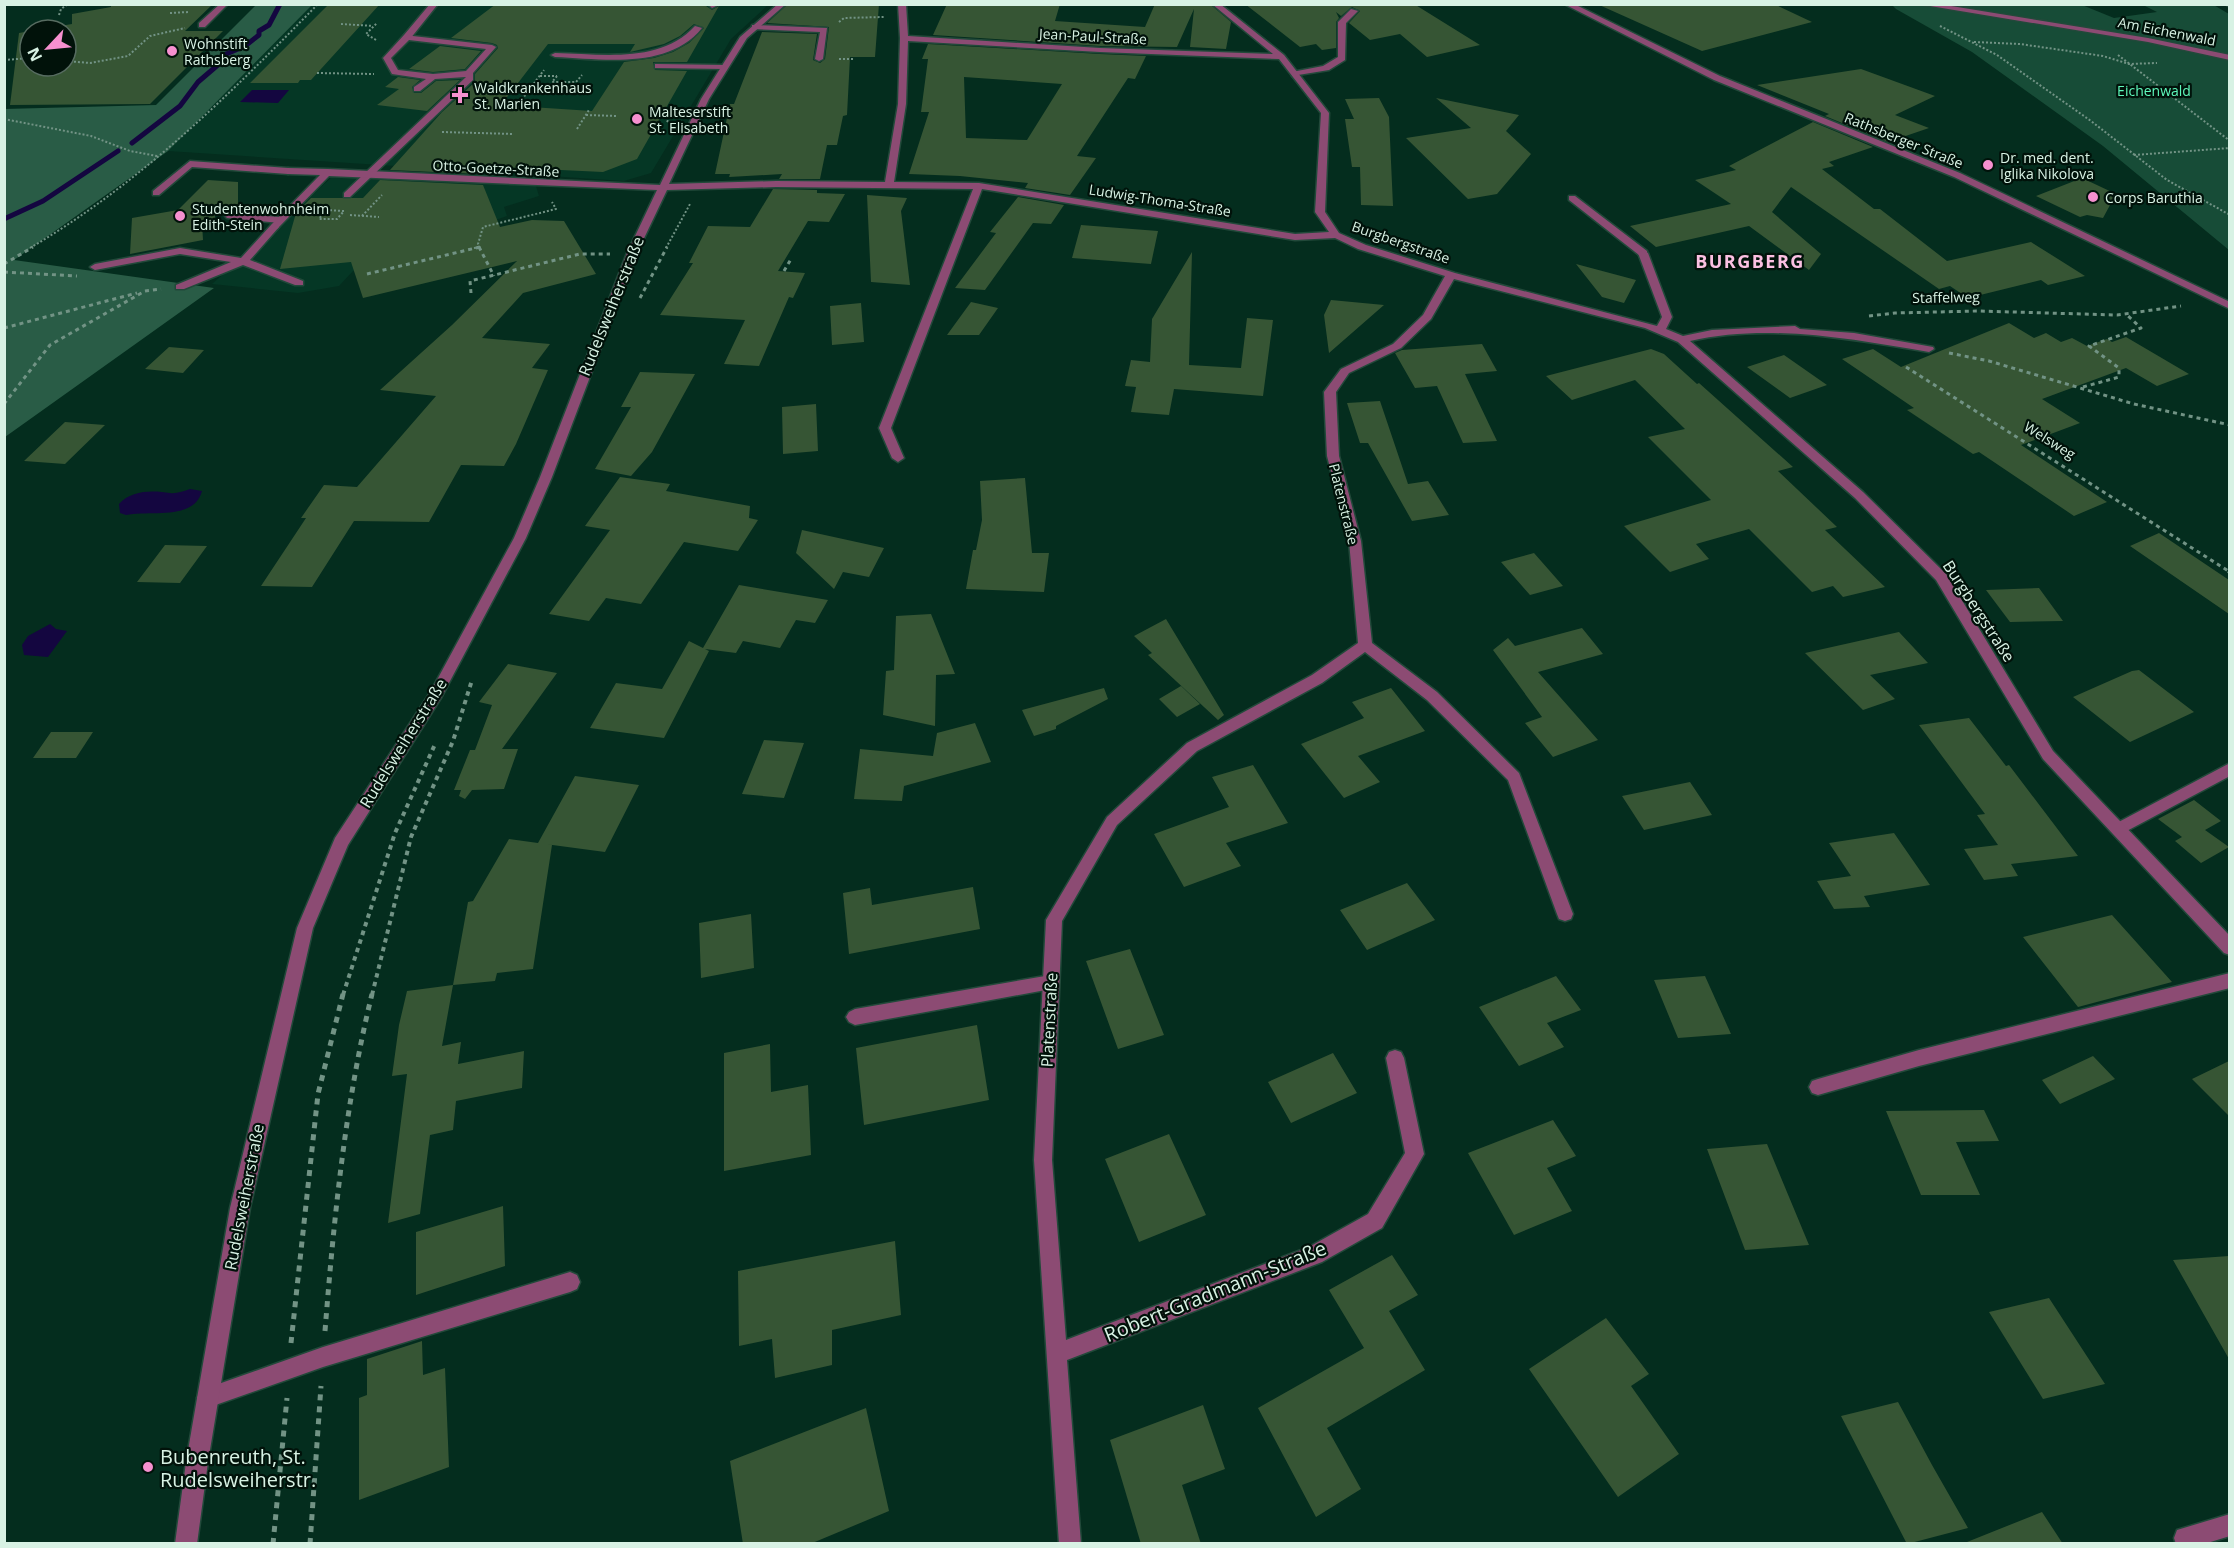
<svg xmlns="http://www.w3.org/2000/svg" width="2234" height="1548" font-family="'Open Sans',sans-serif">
	<rect width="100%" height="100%" fill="#042d1e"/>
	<path fill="#053725" d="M312 5H768L731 39 651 173 624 181 168 151Z
		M332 177 536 186 539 196 504 207 507 216 353 271 339 286 298 293 212 284Z"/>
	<path fill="#174c37" d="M2212 4 2229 14V250L2103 146 1972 52 1896 9 1892 5H2082L2114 18 2157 12 2143 5Z"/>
	<path fill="#295c46" d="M256 5H312L168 151 14 260 214 288 5 437 4 109 156 105Z"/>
	<path fill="#140640" d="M252 90H289L278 103 240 102Z
		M190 489 202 491C194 521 151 510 126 515L120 513 119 504C131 490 153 490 170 493 176 494 184 491 190 489Z
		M50 624 56 629 67 631 48 657 24 655 22 645 28 636Z"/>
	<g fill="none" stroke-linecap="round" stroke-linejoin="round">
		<path stroke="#140640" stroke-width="5" d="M132 143 180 106 198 82 226 58 224 55 245 46 259 35V31L269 25 280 4
			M4 219 43 201 118 151"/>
	</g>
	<path fill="#365534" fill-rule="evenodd" d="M111 4H213L185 31H223L150 104 10 105 19 33 30 31V66H66V30H35L72 24V14L111 7Z
		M329 4H380L311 80H300L298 83H250Z
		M496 4H695L706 6 712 10 719 6 687 62H653L655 70 687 71 637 159 603 172 475 166 479 174 390 170 442 112 475 82V74L498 48 497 45 492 43 451 38ZM694 24 704 28 689 43 673 52 654 58 624 62 592 111 501 105 548 44H635L630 52 664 44 680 36Z
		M788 4H879L875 57H850L847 115 843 116 837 145H827L820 179H779L782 174 729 177 730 174H715L730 104H734L762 32 817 34 813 60 820 63 825 59 829 27 767 23Z
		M947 4H1060L1055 21 1145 27 1155 4H1210L1231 22 1226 49 1190 47 1194 9 1177 47 1100 46 933 35Z
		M1245 4H1414L1480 45 1427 57 1400 34 1370 40 1349 23 1360 11 1352 7 1341 16 1336 12 1339 18 1336 22V48L1322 50 1316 44 1300 47Z
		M1597 4H1774L1812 22 1702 51Z
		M928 44 1100 54 1146 56 1135 79 1128 78 1077 156 1096 158 1070 195 1025 188 1028 183 960 176 909 174 929 112H921L928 59H922ZM964 77 1062 84 1027 140 966 138Z
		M440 46 481 51 465 69 433 72 409 69Z
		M1861 69 1935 96 1895 115 1929 128 1888 142 1825 116 1829 114 1757 85Z
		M398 77 420 80 412 87 414 93H421L436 81 460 80 427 111 377 105 399 89 385 87Z
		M1379 98 1389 117 1393 206 1361 205 1360 167H1352L1345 119H1354L1345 99Z
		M1436 98 1519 115 1506 131 1531 154 1497 194 1468 199 1406 138 1471 128Z
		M1813 122 1873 147 1829 162 1834 166 1822 169 1874 209H1880L1947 261 2031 242 2085 276 2048 285 2041 280 1968 298 1950 286 1939 289 1791 187 1772 212 1821 254 1809 270 1749 226 1656 247 1630 226 1731 204 1695 180 1736 170 1729 166Z
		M2082 178 2116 194 2103 218 2087 215 2080 217 2036 196Z
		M208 180 238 182V210L215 214V221L202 223 203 240 130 254 132 218 178 210Z
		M380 180 483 185 500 227 532 220 564 221 596 274 523 293 482 338 550 344 532 368 548 370 516 444 504 466 461 465 429 522 354 521 312 587 261 586 306 518H301L324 485 357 487 436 396 380 390 452 325 517 261 363 298 351 262 280 269 296 213 311 198H363Z
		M773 189 817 190V193L845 194 829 222 808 221 778 271 805 273 793 298 789 297 759 366 724 364 745 320 660 315 693 263H689L708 226 750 227Z
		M867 195 907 198 901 211 910 285 871 282Z
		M1018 197 1064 205 1051 224 1033 223 985 290 955 288 996 233 990 232Z
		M1081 225 1158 231 1151 264 1072 258Z
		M1192 252 1189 365 1241 368 1247 318 1273 320 1263 396 1174 389 1169 415 1131 412 1136 387 1125 386 1131 360 1150 362 1152 319Z
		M1576 264 1636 280 1624 303 1602 297Z
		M1331 300 1384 305 1329 353 1324 315Z
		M971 302 998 308 979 335H947Z
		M861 303 864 342 832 345 830 306Z
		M2009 323 2034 338 2046 333 2061 342 2072 338 2087 346 2107 339 2112 342 2126 337 2189 374 2157 386 2126 368 2042 399 2080 423 2021 445 2107 502 2074 516 1979 452 1973 454 1907 410 1914 408 1842 359 1873 349 1901 367Z
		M1482 344 1497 371 1465 374 1497 441 1463 443 1437 386 1415 388 1395 353 1402 350Z
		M169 347 204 350 183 373 145 369Z
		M1651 349 1664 354 1697 384 1699 383 1793 467 1778 471 1837 527 1825 530 1885 587 1843 597 1833 586 1812 592 1749 529 1696 544 1709 559 1670 572 1624 526 1711 500 1648 437 1685 429 1635 380 1572 400 1546 376Z
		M1784 355 1827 385 1790 398 1747 367Z
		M640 372 695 374 652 452 631 476 595 469 631 407H621Z
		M1380 401 1408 484 1428 481 1449 515 1412 521 1368 443H1360L1347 403Z
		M816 404 818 451 783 454 782 407Z
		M65 422 105 425 65 464 24 461Z
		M620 477 670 484 666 491 750 506 749 518 758 520 738 551 684 542 641 604 606 598 589 621 549 614 610 530 585 526Z
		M1025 478 1032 553H1049L1044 592 966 589 973 550H976L982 520 980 481Z
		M802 530 884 548 869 577 843 572 834 589 796 553Z
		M2159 533 2229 580V614L2130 546Z
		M165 545 207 546 180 583 137 582Z
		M1534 553 1563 586 1530 595 1501 562Z
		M739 585 828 600 815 623 796 620 780 648 743 641 736 653 705 649 709 651 664 738 590 728 616 683 662 689 689 641 703 648Z
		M2039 588 2063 621 2010 622 1986 590Z
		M931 614 955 674 936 675 935 726 883 715 886 671 894 670 896 616Z
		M1166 619 1224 715 1218 720 1148 655 1152 653 1134 636Z
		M1582 628 1603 654 1538 672 1598 740 1553 757 1525 723 1542 717 1493 650 1508 638 1515 646Z
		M1899 632 1928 663 1870 675 1895 699 1863 710 1805 653Z
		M508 664 557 673 502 749H518L504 789 472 790 465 799 459 796 461 790H454L470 750H475L492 705 479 702Z
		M2139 670 2194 712 2130 742 2073 697 2132 671Z
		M1181 686 1200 704 1177 717 1159 699Z
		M1104 688 1108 699 1056 726V729L1034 736 1022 710Z
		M1391 688 1425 731 1358 756 1380 782 1344 798 1301 744 1364 718 1352 702Z
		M1969 718 2006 766 2009 765 2078 856 2011 864 2018 876 1984 880 1964 849 1998 845 1977 815 1985 814 1919 725Z
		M975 723 991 762 904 786 902 801 854 799 860 749 933 756 937 733Z
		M51 732H93L76 758H33Z
		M764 740 804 743 784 798 742 794Z
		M1253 765 1288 823 1226 843 1241 866 1184 887 1154 834 1229 807 1212 777Z
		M575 776 639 785 605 852 545 844 552 845 533 969 497 973 495 981 453 985 468 902 473 901 509 839 538 843Z
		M1690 782 1712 815 1644 830 1622 796Z
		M2194 800 2221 821 2205 830 2229 847 2201 863 2175 841 2182 837 2158 819Z
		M1894 833 1930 885 1864 896 1870 907 1834 909 1817 881 1851 876 1829 843Z
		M1407 883 1435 920 1367 950 1340 910Z
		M973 887 980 929 849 954 843 893 870 888 872 905Z
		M751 914 754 968 701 978 699 923Z
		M2112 915 2172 982 2078 1007 2023 937Z
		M1130 949 1164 1035 1118 1049 1086 961Z
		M1556 976 1581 1010 1547 1023 1564 1047 1519 1066 1479 1007Z
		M1705 976 1731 1034 1678 1038 1654 980Z
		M453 985 442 1046 461 1042 458 1064 524 1051 522 1088 456 1101 453 1130 430 1135 420 1214 388 1223 407 1074 392 1076 399 1025 407 991Z
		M977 1025 989 1100 864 1125 856 1048Z
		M770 1044 771 1092 808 1085 811 1155 724 1171V1053Z
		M1333 1053 1357 1093 1291 1123 1268 1082Z
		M2093 1056 2115 1079 2060 1104 2042 1080Z
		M2229 1061V1116L2192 1079Z
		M1984 1110 1999 1141 1956 1142 1980 1195H1921L1886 1111Z
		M1553 1120 1576 1156 1547 1168 1572 1211 1514 1235 1468 1153Z
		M1169 1134 1206 1215 1139 1242 1105 1159Z
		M1767 1144 1809 1245 1745 1250 1707 1149Z
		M503 1206 505 1266 416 1295V1232Z
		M895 1241 901 1315 832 1330V1365L775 1378 772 1339 739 1346 738 1271Z
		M1392 1255 1418 1295 1389 1311 1425 1370 1327 1428 1361 1489 1316 1517 1258 1408 1364 1348 1329 1290Z
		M2229 1256V1359L2173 1260Z
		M2049 1298 2105 1384 2043 1399 1989 1312Z
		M1606 1318 1649 1374 1631 1386 1679 1454 1618 1497 1529 1369Z
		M422 1341 423 1375 445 1368 449 1467 359 1500V1398L367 1395V1359Z
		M1898 1402 1932 1465 1968 1528 1907 1544 1841 1416Z
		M1203 1405 1225 1469 1182 1485 1201 1544H1141L1110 1440Z
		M866 1408 889 1511 810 1544H743L730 1461Z
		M2042 1512 2063 1544H1967V1542Z"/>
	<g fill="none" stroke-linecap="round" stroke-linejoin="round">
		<defs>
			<path id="service" d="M220 4H228L205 27H199V23Z
				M708 4H716V6L712 8Z
				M1918 4H1939L2148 38 2230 55V60L2148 42Z
				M1351 9 1358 11 1346 23 1345 60 1329 70 1292 76V72L1323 66 1338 57V22Z
				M755 25 827 28 823 59 819 61 815 59 820 32 752 29V25Z
				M695 26 702 28C668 70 603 59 555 57L551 55 555 53C602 54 660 64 695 26Z
				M404 35 492 45 496 47 473 73V80L350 197H344V193L466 77 435 79 420 91H414V87L426 79 392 74 383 58ZM409 40 486 49 466 71 433 74 398 70 391 58Z
				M658 64 724 65 728 67 724 69 655 68V64Z
				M190 161 288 168 293 171 288 174 192 167 159 195H153V191Z
				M1569 196H1575L1647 251V255H1639L1569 200Z
				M230 213 280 217 285 220 280 223 227 218 225 216Z
				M274 224 279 227 250 260 303 281V285H295L243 265 184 289H176V285L231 262 180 254 95 270 90 267 95 264 180 248 241 258 271 225Z
				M2230 763V776L2123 833 2118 835 2113 833 2110 829 2113 825Z
				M2230 973V988L1919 1066 1818 1095 1812 1093 1809 1087 1812 1081 1818 1079 1919 1050Z
				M1051 975 1057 977 1059 982 1057 987 1051 989 855 1025 849 1022 846 1017 849 1012 855 1009Z
				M570 1272 577 1275 580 1282 577 1289 570 1292 323 1367 207 1408 200 1405 197 1398 200 1391 207 1388 323 1347Z"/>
			<path id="minor" d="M430 4H438L410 39H404V35Z
				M778 4H786L747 38 709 99 669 184 776 181 885 182 898 104 900 38 898 4H906L908 36 1100 48 1273 54 1212 4H1220L1284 55 1329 113 1325 212 1339 233 1366 245 1455 273 1657 326 1662 317 1638 253 1643 250 1648 253 1672 317 1666 329 1683 336 1712 330 1795 326 1800 329 1854 333 1933 347 1934 349 1929 352C1851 339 1768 323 1690 341L1863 492 1946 574 2053 751 2230 936V955L2224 953 2043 759 1936 580 1855 498 1678 342 1645 328 1454 279 1431 319 1401 348 1349 373 1336 392 1339 456 1361 541 1372 643 1437 692 1519 773 1573 914 1571 919 1565 921 1559 919 1557 914 1508 780 1427 700 1365 652 1322 683 1197 751 1117 825 1062 921 1052 1160 1066 1340 1309 1247 1368 1214 1405 1153 1386 1058 1389 1052 1395 1050 1401 1052 1404 1058 1424 1154 1382 1228 1322 1262 1067 1360 1081 1544H1059L1034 1160 1046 920 1107 817 1187 743 1312 675 1358 643 1349 541 1327 456 1324 392 1341 369 1393 344 1423 315 1445 276 1358 249 1335 238 1295 240 982 189 891 428 904 458 898 462 892 458 879 428 973 189 776 187 667 190 637 253 552 477 526 538 441 698 348 845 313 928 250 1208 208 1462 197 1544H175L186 1462 230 1208 297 928 335 838 431 691 514 538 540 477 627 253 657 190 329 176 277 229H271V225L320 175 288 174 283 171 288 168 328 169 660 185 701 99 740 37ZM908 41 1100 52 1279 59 1321 113 1315 212 1329 232 1295 234 979 183 894 182 906 104Z
				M2230 1514V1536L2204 1544H2176L2174 1538 2177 1530Z"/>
			<path id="tertiary" d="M1564 4H1574L1720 76 1960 173 2230 302V309L1954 177 1714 80Z
				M2225 4H2230V7Z"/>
		</defs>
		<use href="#service" stroke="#22493a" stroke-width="3"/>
		<use href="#minor" stroke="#22493a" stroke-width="3"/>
		<use href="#tertiary" stroke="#22493a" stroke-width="3"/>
		<path stroke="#729385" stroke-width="2" stroke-dasharray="2 2" stroke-linecap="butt" d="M170 13 189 12
			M59 15 61 9 68 4
			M839 22 844 18 884 17
			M341 24 373 26
			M1940 26 1997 55 2091 121 2167 180 2230 215
			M376 40 366 34 377 23
			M1974 42 2020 44 2103 56 2129 64 2157 63
			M2118 55 2230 141
			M839 59H853
			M4 60 30 58
			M66 61 90 63 128 56 150 36 185 28
			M317 73 374 74
			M540 76H557
			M557 76 552 82H576L582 75
			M503 102H520L544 70
			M586 115 617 116
			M4 119 91 136 130 151 157 156
			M667 122 675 109
			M577 129 589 110
			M442 132 514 134
			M2134 155 2230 148
			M326 210 344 211 337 219H319Z
			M350 215 379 217
			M362 216 382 195
			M30 248C141 183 228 96 318 4
			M474 248 480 247
			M480 248 478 244 483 227 556 209 552 202
			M666 248 690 204"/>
		<path stroke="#729385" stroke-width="3" stroke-dasharray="4 4" stroke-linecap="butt" d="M479 247 494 276
			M4 264 33 247
			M784 271 791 259
			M4 272 77 276
			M367 274 480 247
			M145 291 161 289
			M471 293 470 281 580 254H610
			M640 298 667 247
			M1869 316 1895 313 1978 311 2117 315 2181 306
			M4 328 137 293
			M1949 353 1989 361 2134 404 2230 425
			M1906 367 2230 572
			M2083 387 2119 377V368L2089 346 2141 328 2126 314
			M4 404 50 345 145 291"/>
		<path stroke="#729385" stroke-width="4" stroke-dasharray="4.5 4.5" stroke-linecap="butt" d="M2228 571 2230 572
			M343 995 395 833 436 742
			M372 995 411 837 453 741 472 680"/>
		<path stroke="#729385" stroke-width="5" stroke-dasharray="6 6" stroke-linecap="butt" d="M325 1331C334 1218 345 1104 372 994
			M291 1343 318 1094 343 994
			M273 1544 287 1398
			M310 1544 321 1386"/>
		<use href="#service" fill="#8c4b73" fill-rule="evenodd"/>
		<use href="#minor" fill="#8c4b73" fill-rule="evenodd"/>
		<use href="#tertiary" fill="#8c4b73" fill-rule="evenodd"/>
	</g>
	<g fill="#f690cf" stroke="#01120a" stroke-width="2">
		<circle cx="172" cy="51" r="6"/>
		<path d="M457 86h6v6h6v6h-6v6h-6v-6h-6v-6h6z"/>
		<circle cx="637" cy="119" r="6"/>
		<circle cx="1988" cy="165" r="6"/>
		<circle cx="2093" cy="197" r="6"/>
		<circle cx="180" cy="216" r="6"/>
		<circle cx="148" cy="1467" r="6"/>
	</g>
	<g text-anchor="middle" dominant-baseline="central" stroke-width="4.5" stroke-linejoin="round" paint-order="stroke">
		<g font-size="14" fill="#d8f2e4" stroke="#01120a">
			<text transform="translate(2167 31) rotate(11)">Am Eichenwald</text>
			<text transform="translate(1093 36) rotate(3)">Jean-Paul-Straße</text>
			<text transform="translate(1904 140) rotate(22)">Rathsberger Straße</text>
			<text transform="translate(496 168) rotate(3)">Otto-Goetze-Straße</text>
			<text transform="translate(1160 200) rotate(9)">Ludwig-Thoma-Straße</text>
			<text transform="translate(1401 242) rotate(19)">Burgbergstraße</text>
			<text transform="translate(1946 297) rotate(-1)">Staffelweg</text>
			<text transform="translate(2050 440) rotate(32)">Welsweg</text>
			<text transform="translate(1344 504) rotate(76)">Platenstraße</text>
		</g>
		<g font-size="14" fill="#d8f2e4" stroke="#01120a" text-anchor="start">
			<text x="184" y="43">Wohnstift<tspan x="184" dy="16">Rathsberg</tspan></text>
			<text x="474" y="87">Waldkrankenhaus<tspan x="474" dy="16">St. Marien</tspan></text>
			<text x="649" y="111">Malteserstift<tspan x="649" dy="16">St. Elisabeth</tspan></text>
			<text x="2000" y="157">Dr. med. dent.<tspan x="2000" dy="16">Iglika Nikolova</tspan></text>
			<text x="2105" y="197">Corps Baruthia</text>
			<text x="192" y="208">Studentenwohnheim<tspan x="192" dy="16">Edith-Stein</tspan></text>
		</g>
		<g font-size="14" fill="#5ff9bc" stroke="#01120a">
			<text x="2154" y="90">Eichenwald</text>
		</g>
		<g font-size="16" fill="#d8f2e4" stroke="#01120a">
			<text transform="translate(611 306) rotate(-68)">Rudelsweiherstraße</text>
			<text transform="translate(1979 611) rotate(57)">Burgbergstraße</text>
			<text transform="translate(403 743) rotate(-58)">Rudelsweiherstraße</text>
			<text transform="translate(1049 1020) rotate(-87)">Platenstraße</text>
			<text transform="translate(244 1197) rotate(-79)">Rudelsweiherstraße</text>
		</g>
		<g font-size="18" font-weight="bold" letter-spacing="1.5" fill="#fbc0e2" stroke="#01120a">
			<text x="1750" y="261">BURGBERG</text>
		</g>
		<g font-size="20" fill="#d8f2e4" stroke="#01120a">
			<text transform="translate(1215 1291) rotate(-22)">Robert-Gradmann-Straße</text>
		</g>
		<g font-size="20" fill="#d8f2e4" stroke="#01120a" text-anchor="start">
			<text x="160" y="1456">Bubenreuth, St.<tspan x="160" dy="23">Rudelsweiherstr.</tspan></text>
		</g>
	</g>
	<rect width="2234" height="1548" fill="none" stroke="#d8f2e4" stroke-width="12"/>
	<g transform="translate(48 48) rotate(244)"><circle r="28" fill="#01120a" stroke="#576c61" stroke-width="1.5"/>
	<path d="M0-4.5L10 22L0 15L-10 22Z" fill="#f690cf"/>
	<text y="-9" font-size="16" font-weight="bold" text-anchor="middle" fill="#d8f2e4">N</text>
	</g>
</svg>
